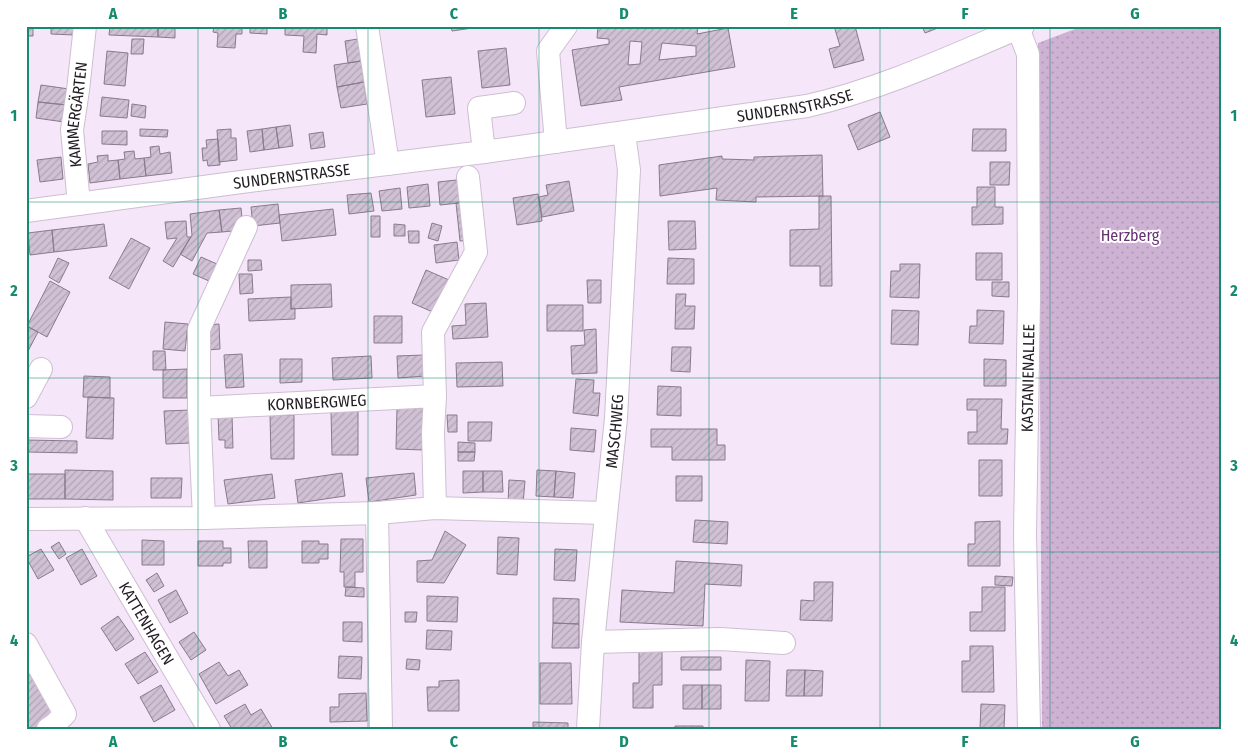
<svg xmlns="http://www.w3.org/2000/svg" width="1248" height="755" font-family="'Fira Sans Condensed',sans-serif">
	<defs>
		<pattern id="grass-dots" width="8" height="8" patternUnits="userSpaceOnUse" patternTransform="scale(1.25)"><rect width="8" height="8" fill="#ceb2d4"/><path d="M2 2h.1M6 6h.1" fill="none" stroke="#b198b6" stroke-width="1.8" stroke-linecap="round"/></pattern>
		<pattern id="building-hatch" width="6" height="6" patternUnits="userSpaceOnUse" patternTransform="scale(1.25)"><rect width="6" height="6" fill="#d0c1d4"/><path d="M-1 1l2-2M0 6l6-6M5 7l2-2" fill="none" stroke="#b2a5b6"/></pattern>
	</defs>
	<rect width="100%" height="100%" fill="#f6e6fa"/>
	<path fill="url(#grass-dots)" d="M1083 26H1222V729H1042L1038 43Z"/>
	<path fill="url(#building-hatch)" stroke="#897a8c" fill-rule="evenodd" d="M26 26H33V36H26Z
		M51 26H74V35L51 34Z
		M110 26H158V37L109 35Z
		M158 26H175V38L158 37Z
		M214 26H242V34H236L235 48 217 47 218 33 213 32Z
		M250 26H267V34L250 33Z
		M285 26H327V35L317 34 316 53 303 52 304 36 285 35Z
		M451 26H486L452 31Z
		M598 26H698L697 34 728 28 735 67 619 87 622 100 581 106 572 50 609 44V39L597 38ZM630 41 642 42 640 64 628 65ZM662 43 696 46V56L659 60Z
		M834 26H855L864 60 834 68 829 49 840 46Z
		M922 26H943L925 33Z
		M132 39H144L143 54H131Z
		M358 39 361 61 348 63 345 41Z
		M506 48 510 85 482 88 478 51Z
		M107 51 128 53 125 86 104 84Z
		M361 61 364 82 337 87 334 65Z
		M451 77 455 114 426 117 422 80Z
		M364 82 367 104 341 108 337 87Z
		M41 85 69 89 67 105 38 102Z
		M102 97 129 100 127 118 100 116Z
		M38 102 67 105 64 122 36 118Z
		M132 104 146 106 145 118 131 116Z
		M880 112 890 137 858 150 848 125Z
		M290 125 293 146 279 148 276 127Z
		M276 127 279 148 264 150 262 129Z
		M140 129 168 130 167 137 140 136Z
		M231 129V138H236L237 160 219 162 217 130Z
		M262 129 264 150 250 152 247 131Z
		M973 129H1006V151H972Z
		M102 131H127V145L102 144Z
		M323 132 325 147 311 149 309 134Z
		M218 139 220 165 208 166 207 160 203 161 202 148H207L206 140Z
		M159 146 160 154 170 152 172 173 146 176 144 158 151 157 150 147Z
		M134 151 135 159 144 158 146 176 120 179 118 160 125 159 124 152Z
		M108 155V161L118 160 120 179 90 183 88 164 98 162 97 156Z
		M822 155 823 196 756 197V202L716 200 717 188 660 196 659 165 722 156V159L754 160V157Z
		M61 157 63 179 40 182 37 160Z
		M990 162H1010L1009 185H990Z
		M466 179 468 202 440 205 438 182Z
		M569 181 574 211 542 217 539 197 548 195 546 185Z
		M428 184 430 206 409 208 407 187Z
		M977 187H995V207H1003V224L972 225V207H977Z
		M400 188 402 209 382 211 379 191Z
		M371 193 374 211 349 214 347 195Z
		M538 194 542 221 517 225 513 198Z
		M819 196H831L832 286H820V266H790V230L819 229Z
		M468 202 472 240 460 241 456 203Z
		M278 204 280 223 253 226 251 207Z
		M241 208 243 230 222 232 219 210Z
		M333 209 336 235 282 241 279 215Z
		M219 210 222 232 207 233 192 261 180 254 192 235 190 214Z
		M371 216H380V237H371Z
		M186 221 187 237H191L173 267 163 261 177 238 167 239 165 222Z
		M668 221H695L696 249 669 250Z
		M432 223 442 226 438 241 428 238Z
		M104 224 107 246 54 252 52 230Z
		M394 224 405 225V236H394Z
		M52 230 54 252 30 255 28 233Z
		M408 231H419V243H409Z
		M131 238 150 248 129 289 109 278Z
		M457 242 459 260 436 263 434 245Z
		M976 253H1002V280H976Z
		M201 257 217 264 209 281 193 274Z
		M58 258 69 263 59 283 49 277Z
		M668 258 694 259V284H667Z
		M248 260H261L262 270 248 271Z
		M900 264H920L919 298 890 297 891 271H900Z
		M426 270 449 280 435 313 412 303Z
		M239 274H252L253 293 240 294Z
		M587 280H601V303H588Z
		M50 281 70 292 47 337 27 326Z
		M992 282H1009V297L992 296Z
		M331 284 332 307 291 309V285Z
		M676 294H686L685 306H695L694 329H675Z
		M291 297V309L295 308V319L249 321 248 299Z
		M486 303 488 337 453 339 452 326 466 325 465 304Z
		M547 305H583V331H547Z
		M892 310 919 311 918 345 891 344Z
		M977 310 1004 311 1003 344 969 343 970 326H977Z
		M374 316H402V343H374Z
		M165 322 188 324 185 351 163 349Z
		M219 324 220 349 207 350 206 325Z
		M26 326 38 332 26 355Z
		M596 329 597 373 572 374 571 346 585 345 584 330Z
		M672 347H691L690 372 671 371Z
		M153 351H165L166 370H153Z
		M242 354 244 387 226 388 224 355Z
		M424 355 425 376 398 378 397 356Z
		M371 356 372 378 333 380 332 358Z
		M280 359H302V382L280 383Z
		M984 359 1006 360V386H984Z
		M502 362 503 386 457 387 456 363Z
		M187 369V398H163V370Z
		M84 376 110 377V398L83 397Z
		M576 379 594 380 593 393H600L598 416 573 413Z
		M658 386 681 387V416L657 415Z
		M88 397 114 398 113 439 86 438Z
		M967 399H1002L1001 429H1008L1007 444H968V432H977V410H967Z
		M397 407 424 408 423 450 396 449Z
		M191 410 192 443 166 444 164 411Z
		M358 410V455H332L331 411Z
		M218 414H232L233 448H225V440H219Z
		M270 415H294V459H271Z
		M447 415H457V432H448Z
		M468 422H492L491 441H468Z
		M571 428 596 430 594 452 570 450Z
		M651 429H717V445H725V460H672V447H651Z
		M27 440 77 441V453L27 452Z
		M458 442 475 443V452H458Z
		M458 452H475L474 461H458Z
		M979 460H1002V496H979Z
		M65 470 113 471V500L65 499Z
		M537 470 556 471 554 497 536 496Z
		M463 471H483V492L463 493Z
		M483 471H502L503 492H483Z
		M556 471 575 473 573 498 554 497Z
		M342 473 345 496 298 503 295 480Z
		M414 473 416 495 369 502 366 478Z
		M26 474H65V499H26Z
		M272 474 275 498 228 504 224 480Z
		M676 476H702V501H676Z
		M151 478H182L181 498H151Z
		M509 480 525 481 523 504 508 503Z
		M695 520 728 522 727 544 693 542Z
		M1000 521V566H968V544H975V522Z
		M445 531 466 545 444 583 417 582V561L432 560Z
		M498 537 519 538 517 575 497 574Z
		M341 539H363V572H355V587H344V572H340Z
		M142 540 164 541V565H142Z
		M198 541H223V548H231V563H223V566H198Z
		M248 541H267V568H249Z
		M302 541H319V544H328V559H319V563H302Z
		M59 542 66 554 59 559 51 547Z
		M41 549 54 570 38 579 26 557Z
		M82 549 97 576 81 585 66 558Z
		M555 549 577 550 575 581 554 580Z
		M676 561 742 565 741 586 705 584 703 626 620 622 622 590 674 593Z
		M157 573 164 586 154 592 146 580Z
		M995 576 1013 577 1012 586 995 585Z
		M814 582H833L832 621 800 620 801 600 814 601Z
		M346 587 364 588V597L345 596Z
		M982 587H1005V631H970V612H982Z
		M176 590 188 613 170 623 158 600Z
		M427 596 458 597 457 622 427 621Z
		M553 598 579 599V624L553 623Z
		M405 612H417L416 622H405Z
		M118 616 134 639 116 651 101 628Z
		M343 622H362V642L343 641Z
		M553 623 579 624V648H552Z
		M427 630 452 631 451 650 426 649Z
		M194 632 206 650 191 660 179 642Z
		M970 646H993L994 692H962V661H970Z
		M639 647H662V685H653V708H633V683H639Z
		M145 652 158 672 138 684 125 664Z
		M339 656 362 657 361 679 338 678Z
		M681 657H721V670H681Z
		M407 659 420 660 419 670 406 669Z
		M26 660 58 716 37 729H26Z
		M746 660 770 661 769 701H745Z
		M219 662 228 676 239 670 248 685 216 704 199 674Z
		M540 663H571L572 704H540Z
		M787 670H805L804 696H786Z
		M805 670 823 671 822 696H804Z
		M459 680V711H428L427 687H439V681Z
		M161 685 175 710 154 722 140 697Z
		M683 685H702V709H683Z
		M702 685H721V709H702Z
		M366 693 367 721 330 722V707H339V694Z
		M245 704 251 715 261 709 273 729H232L224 716Z
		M981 704 1005 705 1004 729H980Z
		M533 722 568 723V729H533Z
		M675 726H703V729H675Z"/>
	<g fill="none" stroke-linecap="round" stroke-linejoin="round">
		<defs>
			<g id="minor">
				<path d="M367 26 388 164"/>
				<path d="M1018 28 1028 54 1029 299 1025 534 1029 729"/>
				<path d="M556 142 548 51 566 26"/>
				<path d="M484 152 479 108 514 103"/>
				<path id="s1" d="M79 204 72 130 78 90 85 26"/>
				<path id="s2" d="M26 211 241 182 484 152 807 106C882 89 952 56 1023 26"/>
				<path d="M435 396 433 332 476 252 468 177"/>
				<path d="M26 397 41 369"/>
				<path d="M199 408V329L246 227"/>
				<path d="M26 426 61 427"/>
				<path d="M377 513 381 729"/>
				<path id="s3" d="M85 518 209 729"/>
				<path id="s4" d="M204 518 199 408 435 396 433 432 435 508"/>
				<path d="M26 519 204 518 377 513 435 508 605 513"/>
				<path d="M593 642 720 639 784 643"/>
				<path d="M26 644 65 714 54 725 48 729"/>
				<path id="s5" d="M588 729 593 642 616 418 629 170 624 133"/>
			</g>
		</defs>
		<use href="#minor" stroke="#cebed2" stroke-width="24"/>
		<use href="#minor" stroke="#fff" stroke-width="22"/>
	</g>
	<path fill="none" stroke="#158b6d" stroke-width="1" stroke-opacity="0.55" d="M198 26V729M368 26V729M539 26V729M709 26V729M880 26V729M1050 26V729M26 202H1222M26 378H1222M26 552H1222"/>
	<g text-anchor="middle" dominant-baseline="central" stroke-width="4" stroke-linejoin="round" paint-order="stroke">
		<g font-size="16" fill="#221c23" stroke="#fff">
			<text stroke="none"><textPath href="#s2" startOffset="776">SUNDERNSTRASSE</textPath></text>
			<text stroke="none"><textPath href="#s1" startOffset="90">KAMMERGÄRTEN</textPath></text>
			<text stroke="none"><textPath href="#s2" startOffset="268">SUNDERNSTRASSE</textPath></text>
			<text transform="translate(1028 378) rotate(-89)">KASTANIENALLEE</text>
			<text stroke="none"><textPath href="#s4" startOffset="228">KORNBERGWEG</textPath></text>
			<text stroke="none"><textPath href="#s5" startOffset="299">MASCHWEG</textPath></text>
			<text stroke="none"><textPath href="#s3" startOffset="122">KATTENHAGEN</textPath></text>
		</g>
		<g font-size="16" fill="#663172" stroke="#fff">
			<text x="1130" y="235">Herzberg</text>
		</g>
	</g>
	<rect width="1248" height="755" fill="none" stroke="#ffffff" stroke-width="55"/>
	<rect x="28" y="28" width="1192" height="700" fill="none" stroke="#158b6d" stroke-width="2"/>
	<g font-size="16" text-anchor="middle" font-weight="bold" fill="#158b6d">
		<text x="113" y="19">A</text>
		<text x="283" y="19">B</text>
		<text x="454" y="19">C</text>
		<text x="624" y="19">D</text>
		<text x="794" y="19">E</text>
		<text x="965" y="19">F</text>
		<text x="1135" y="19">G</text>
		<text x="14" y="121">1</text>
		<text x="1234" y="121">1</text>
		<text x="14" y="296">2</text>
		<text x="1234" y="296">2</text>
		<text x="14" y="471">3</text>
		<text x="1234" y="471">3</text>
		<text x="14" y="646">4</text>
		<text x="1234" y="646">4</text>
		<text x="113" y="747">A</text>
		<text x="283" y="747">B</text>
		<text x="454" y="747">C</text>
		<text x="624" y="747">D</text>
		<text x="794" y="747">E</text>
		<text x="965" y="747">F</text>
		<text x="1135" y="747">G</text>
	</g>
</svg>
